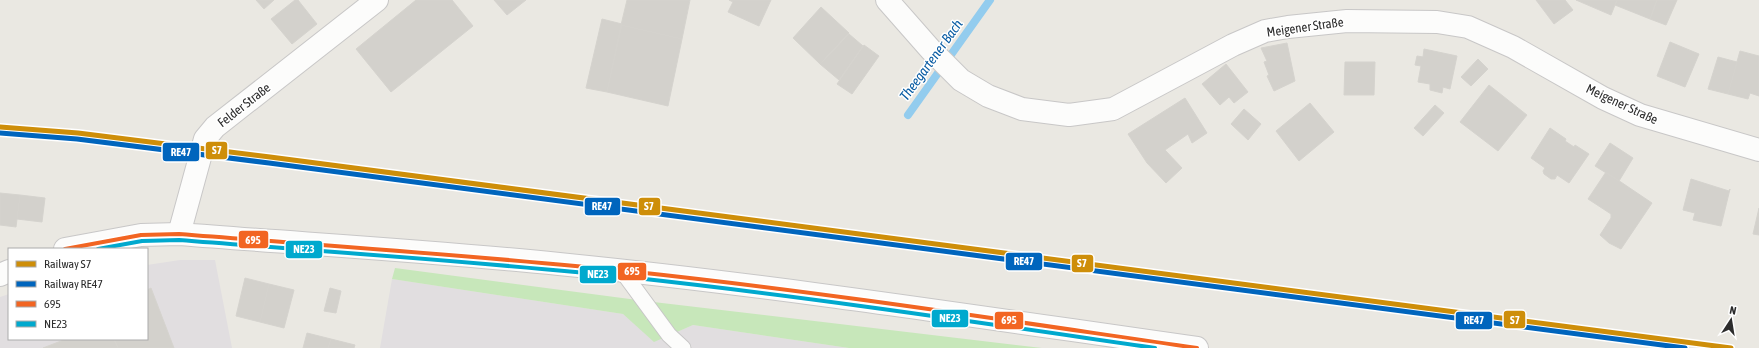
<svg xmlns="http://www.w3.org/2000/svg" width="1759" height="348" font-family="'Asap Condensed',sans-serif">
	<rect width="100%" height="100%" fill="#eae8e2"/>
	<path fill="#e1dee0" d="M180 260H215L232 348H0V297L9 294V339H147V265Z
		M392 279 623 314 655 341 693 325 849 348H380Z"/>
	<path fill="#c7e7ba" d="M395 268 645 301 1042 348H849L693 325 654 342 623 314 392 279Z"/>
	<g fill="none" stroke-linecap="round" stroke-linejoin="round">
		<path stroke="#93ccee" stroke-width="8" d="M908 115 990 0"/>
	</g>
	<path fill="#d3d1cc" stroke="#d5d3ce" d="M256 0H274L264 9Z
		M295 0H298L317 24 292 44 271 19Z
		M416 0H452L473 26 391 92 356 49Z
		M494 0H526L507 15Z
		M627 0H690L682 39 621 25Z
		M729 0H771L759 26 728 12 733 2Z
		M1536 0H1565L1573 10 1554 24Z
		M1576 0H1617L1611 15Z
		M1617 0H1657L1650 19 1615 5Z
		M1657 0H1677L1666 25 1650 19Z
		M821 7 849 33 820 64 793 38Z
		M602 19 622 24 607 92 586 88Z
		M621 25 682 39 668 106 607 92Z
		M849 34 863 46 839 80 820 64Z
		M1670 42 1699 54 1685 87 1657 76Z
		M1287 43 1295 81 1274 91 1267 76 1269 75 1264 62 1267 61 1261 48Z
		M864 45 879 56 852 94 837 84Z
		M1424 49 1457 56 1450 89 1443 87 1442 93 1430 90V84L1418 82 1421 66 1415 65 1417 56 1423 57Z
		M1740 51 1759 56V96L1750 93 1748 99 1728 94Z
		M1718 57 1737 62 1728 94 1708 89Z
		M1478 59 1488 69 1471 86 1461 77Z
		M1345 62H1375L1374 95H1344Z
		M1226 64 1248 92 1234 103 1229 97 1220 105 1202 84Z
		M1489 85 1527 115 1498 151 1460 122Z
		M1185 98 1207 133 1192 143 1188 134 1165 150 1182 168 1166 183 1147 163 1128 134Z
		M1310 103 1334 132 1299 161 1276 131Z
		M1435 105 1444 113 1423 136 1414 128Z
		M1244 109 1261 124 1248 140 1231 124Z
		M1550 128 1566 139 1565 141 1574 147 1575 145 1589 154 1569 183 1557 175 1555 179H1551L1544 174 1543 171 1545 168 1531 158Z
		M1610 143 1633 158 1619 181 1595 166Z
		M1606 172 1652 203 1621 249 1609 243 1600 235 1611 218V214L1588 199Z
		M1691 179 1729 191 1730 189 1721 226 1693 220 1695 213 1683 210Z
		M0 193 20 195 16 227 0 225Z
		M20 195 45 198 42 222 17 219Z
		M1759 208V235L1753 234Z
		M245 278 269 284 260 322 236 316Z
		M269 284 294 290 284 328 260 322Z
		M151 288 174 348H118L114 339H147V290Z
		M330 288 341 291 336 313 324 311Z
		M307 333 331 339 328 348H303Z
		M66 339H114L118 348H43Z
		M331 339 355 345 354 348H328Z"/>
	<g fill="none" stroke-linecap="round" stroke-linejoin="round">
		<defs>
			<path id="service" d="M622 271 669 335 683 348"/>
			<path id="minor" d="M887 0 931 50 961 80 988 96 1022 109 1069 115 1113 109 1233 45 1265 31 1288 27 1347 21 1437 22 1468 27 1513 47 1603 98 1640 115 1759 150
				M179 234 205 139 215 127 377 0"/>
			<path id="tertiary" d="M65 249 141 235 179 234C305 244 432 251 559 264 772 285 985 318 1197 348
				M0 275 9 271"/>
		</defs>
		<use href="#service" stroke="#c8c7c7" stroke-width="17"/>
		<use href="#minor" stroke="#c8c7c7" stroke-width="24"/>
		<use href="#tertiary" stroke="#c8c7c7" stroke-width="24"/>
		<use href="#service" stroke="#fcfcfb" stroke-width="15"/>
		<use href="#minor" stroke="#fcfcfb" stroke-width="22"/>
		<use href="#tertiary" stroke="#fcfcfb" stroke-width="22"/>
		<defs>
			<path id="bus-1" d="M65 249 141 235 179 234C331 246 484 256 636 272 823 292 1010 321 1197 348"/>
			<path id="bus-2" d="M98 249 142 241 179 240C331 252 484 262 636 278 810 297 982 323 1155 348"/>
		</defs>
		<use href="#bus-1" stroke="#fff" stroke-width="7"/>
		<use href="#bus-2" stroke="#fff" stroke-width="7"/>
		<use href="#bus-1" stroke="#f26522" stroke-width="4"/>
		<use href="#bus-2" stroke="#00a9ce" stroke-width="4"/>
		<defs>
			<path id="rail-1" d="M0 127 78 133 270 157 1731 348"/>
			<path id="rail-2" d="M0 133 77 139 269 163 1685 348"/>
		</defs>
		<use href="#rail-1" stroke="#fff" stroke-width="8"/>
		<use href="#rail-2" stroke="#fff" stroke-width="8"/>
		<use href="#rail-1" stroke="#ce8e09" stroke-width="5"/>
		<use href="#rail-2" stroke="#0065bd" stroke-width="5"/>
	</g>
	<g text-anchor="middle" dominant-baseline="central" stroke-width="3" stroke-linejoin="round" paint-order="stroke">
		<g font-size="13" fill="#2c2c2c" stroke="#fff">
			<text transform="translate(1305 27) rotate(-8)">Meigener Straße</text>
			<text transform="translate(1622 104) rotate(25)">Meigener Straße</text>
			<text transform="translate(244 105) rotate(-38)">Felder Straße</text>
		</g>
		<g font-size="14" font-style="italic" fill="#095ca3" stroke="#fff">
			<text transform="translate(931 60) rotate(-54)">Theegartener Bach</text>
		</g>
	</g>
	<g stroke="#fff" stroke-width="1.5">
		<rect x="205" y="141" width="23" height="19" rx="4" fill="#ce8e09"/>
		<rect x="162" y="142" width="38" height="20" rx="4" fill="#0065bd"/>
		<rect x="584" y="197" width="37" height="19" rx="4" fill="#0065bd"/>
		<rect x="638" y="197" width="23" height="19" rx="4" fill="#ce8e09"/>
		<rect x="238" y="230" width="31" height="19" rx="4" fill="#f26522"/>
		<rect x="285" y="240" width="38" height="19" rx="4" fill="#00a9ce"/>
		<rect x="1005" y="252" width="38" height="19" rx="4" fill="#0065bd"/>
		<rect x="1071" y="254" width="23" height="19" rx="4" fill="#ce8e09"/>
		<rect x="617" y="262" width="30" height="19" rx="4" fill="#f26522"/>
		<rect x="579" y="265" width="38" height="19" rx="4" fill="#00a9ce"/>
		<rect x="931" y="309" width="38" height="19" rx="4" fill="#00a9ce"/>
		<rect x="1503" y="310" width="23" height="19" rx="4" fill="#ce8e09"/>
		<rect x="1455" y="311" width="38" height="19" rx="4" fill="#0065bd"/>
		<rect x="994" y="311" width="30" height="19" rx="4" fill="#f26522"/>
	</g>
	<g font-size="11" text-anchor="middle" font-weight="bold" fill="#fff">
		<text x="217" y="154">S7</text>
		<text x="181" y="156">RE47</text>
		<text x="602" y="210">RE47</text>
		<text x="649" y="210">S7</text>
		<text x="253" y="244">695</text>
		<text x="304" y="253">NE23</text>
		<text x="1024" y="265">RE47</text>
		<text x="1082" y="267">S7</text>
		<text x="632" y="275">695</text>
		<text x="598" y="278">NE23</text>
		<text x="950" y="322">NE23</text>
		<text x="1515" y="324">S7</text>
		<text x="1474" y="324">RE47</text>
		<text x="1009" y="324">695</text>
	</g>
	<rect x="8" y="248" width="140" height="92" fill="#ffffff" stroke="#ababab"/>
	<rect x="16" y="261" width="20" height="6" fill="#ce8e09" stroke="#ababab"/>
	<text x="44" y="268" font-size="12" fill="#2c2c2c">Railway S7</text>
	<rect x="16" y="281" width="20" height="6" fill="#0065bd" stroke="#ababab"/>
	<text x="44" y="288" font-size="12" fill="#2c2c2c">Railway RE47</text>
	<rect x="16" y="301" width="20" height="6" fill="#f26522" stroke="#ababab"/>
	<text x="44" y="308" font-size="12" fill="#2c2c2c">695</text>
	<rect x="16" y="321" width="20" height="6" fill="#00a9ce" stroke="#ababab"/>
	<text x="44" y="328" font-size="12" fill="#2c2c2c">NE23</text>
	<g transform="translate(1731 320) rotate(12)" stroke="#ffffff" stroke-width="3" paint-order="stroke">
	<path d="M0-3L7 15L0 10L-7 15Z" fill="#2c2c2c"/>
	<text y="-6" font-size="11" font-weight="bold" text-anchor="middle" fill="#2c2c2c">N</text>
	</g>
</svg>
